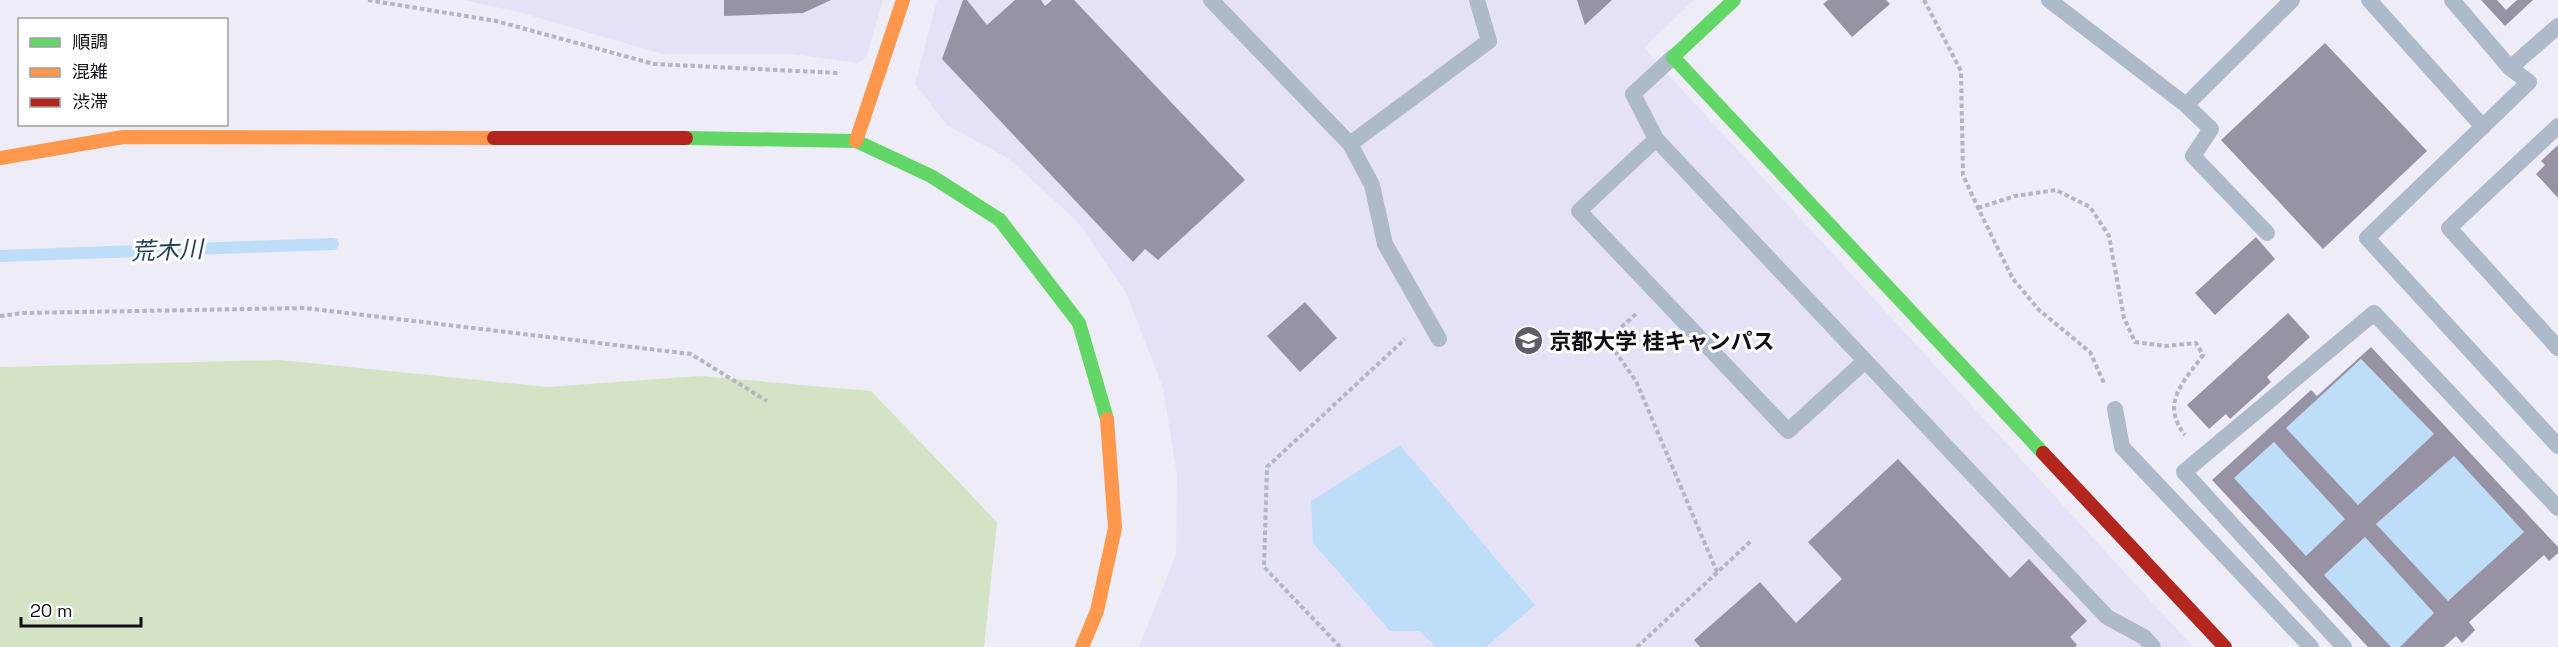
<svg xmlns="http://www.w3.org/2000/svg" width="2558" height="647" font-family="'Space Grotesk','Noto Sans JP',sans-serif">
	<rect width="100%" height="100%" fill="#eeecf7"/>
	<path fill="#e5e2f8" d="M464 0H883L867 55 858 63 792 54H662L522 13Z
		M937 0H1694L1644 48 2193 647H1139L1176 555 1177 475 1163 388 1126 293 1077 221 1009 159 947 125 915 84Z"/>
	<path fill="#d3e3c4" d="M280 360 548 387 700 376 871 391 997 522 984 647H0V367Z"/>
	<path fill="#bdddf9" d="M2361 359 2434 434 2358 505 2286 428Z
		M2274 442 2345 519 2306 556 2234 478Z
		M1400 445 1535 605 1486 647H1436L1419 631H1390L1313 543 1311 501Z
		M2454 456 2524 532 2448 601 2376 524Z
		M2365 537 2434 613 2400 647H2391L2324 575Z"/>
	<g fill="none" stroke-linecap="round" stroke-linejoin="round">
		<path stroke="#bdddf9" stroke-width="12" d="M0 256 333 244"/>
	</g>
	<path fill="#9792a4" fill-rule="evenodd" d="M724 0H831L803 13 724 16Z
		M963 0H967L987 25 1015 0H1041L1045 6 1052 0H1074L1245 180 1158 260 1145 249 1133 262 942 59Z
		M1577 0H1612L1585 25Z
		M1828 0H1886L1890 4 1852 37 1823 4Z
		M2481 0H2497L2506 10 2517 0H2533L2505 26Z
		M2325 43 2427 151 2323 249 2221 140Z
		M2558 145V198L2536 174 2545 165 2541 161Z
		M2256 237 2275 259 2215 315 2195 293Z
		M1305 302 1337 338 1300 372 1267 336Z
		M2288 313 2310 337 2267 377 2271 382 2230 419 2226 414 2209 429 2187 405Z
		M2371 347 2558 547V553L2549 561 2544 555 2469 622 2475 630 2462 643 2456 636 2444 647H2400L2434 613 2365 537 2324 575 2391 647H2368L2212 480 2311 390 2317 396ZM2361 359 2434 434 2358 505 2286 428ZM2274 442 2345 519 2306 556 2234 478ZM2454 456 2524 532 2448 601 2376 524Z
		M1898 459 2010 578 2029 559 2087 621 2070 637 2077 645 2075 647H1700L1694 640 1760 582 1796 623 1842 579 1808 542Z"/>
	<g fill="none" stroke-linecap="round" stroke-linejoin="round">
		<path stroke="#b0b6c2" stroke-width="4" stroke-dasharray="4.5 3" stroke-linecap="butt" d="M368 0 496 21 654 64 839 73
			M1924 0 1961 71 1963 175 1978 208 2013 279 2039 310 2090 352 2104 383
			M1978 208 2015 196 2056 190 2090 207 2109 236 2124 318 2135 342 2165 346 2196 343 2203 355C2183 383 2160 403 2185 435
			M1636 314 1607 340 1636 381 1717 572
			M0 316 23 313 305 308 691 354 767 401
			M1340 647 1264 567 1267 467 1405 339
			M1637 647 1751 541"/>
		<path stroke="#aebac9" stroke-width="16" d="M1211 0 1350 144 1372 185 1385 244 1439 339
			M2049 0 2186 105 2292 0
			M2369 0 2483 127
			M2452 0 2510 68 2529 82 2367 238 2558 446
			M2510 68 2558 26
			M2186 105 2211 129 2193 156 2267 233
			M2558 126 2449 228 2558 348
			M1656 139 1633 94 1673 57
			M1350 144 1489 41 1477 0
			M1865 361 1788 431 1579 211 1656 139 2107 617 2144 637 2153 647
			M2115 409 2122 447 2311 647
			M2344 647 2184 472 2374 313 2558 508"/>
		<path stroke="#63d668" stroke-width="14" d="M1734 0 1673 57 2043 453
			M686 138 856 141 931 176 1000 220 1079 323 1107 419"/>
		<path stroke="#ff974d" stroke-width="14" d="M856 141 903 0
			M0 158 123 137 494 138
			M1082 647 1097 611 1115 528 1107 419"/>
		<path stroke="#b3261e" stroke-width="14" d="M494 138H686
			M2043 453 2225 647"/>
	</g>
	<defs>
		<symbol id="university-disc" viewBox="-11 -11 22 22"><circle r="9.5" fill="#5e5c65" stroke="#fff"/><path d="M0-5L7-2L0 1L-7-2ZM-4 1L0 2.5L4 1V4Q0 6-4 4Z" fill="#fff"/></symbol>
	</defs>
	<g fill-rule="evenodd">
		<use href="#university-disc" x="1512" y="324" width="33" height="33"/>
	</g>
	<g text-anchor="middle" dominant-baseline="central" stroke-width="6" stroke-linejoin="round" paint-order="stroke">
		<g font-size="22" font-weight="bold" fill="#100e16" stroke="#fff" text-anchor="start">
			<text x="1549" y="341">京都大学 桂キャンパス</text>
		</g>
		<g font-size="24" font-style="italic" fill="#1d3f57" stroke="#fff">
			<text transform="translate(167 250) rotate(-2)">荒木川</text>
		</g>
	</g>
	<rect x="18" y="18" width="210" height="108" fill="#ffffff" stroke="#9f9fa2" stroke-width="1.5"/>
	<rect x="30" y="38" width="30" height="9" fill="#63d668" stroke="#9f9fa2" stroke-width="1.5"/>
	<text x="72" y="48" font-size="18" fill="#100e16">順調</text>
	<rect x="30" y="68" width="30" height="9" fill="#ff974d" stroke="#9f9fa2" stroke-width="1.5"/>
	<text x="72" y="78" font-size="18" fill="#100e16">混雑</text>
	<rect x="30" y="98" width="30" height="9" fill="#b3261e" stroke="#9f9fa2" stroke-width="1.5"/>
	<text x="72" y="108" font-size="18" fill="#100e16">渋滞</text>
	<path d="M21 617v9h120v-9" fill="none" stroke="#100e16" stroke-width="3"/>
	<text x="30" y="617" font-size="18" fill="#100e16" stroke="#ffffff" stroke-width="4.5" paint-order="stroke">20 m</text>
</svg>
